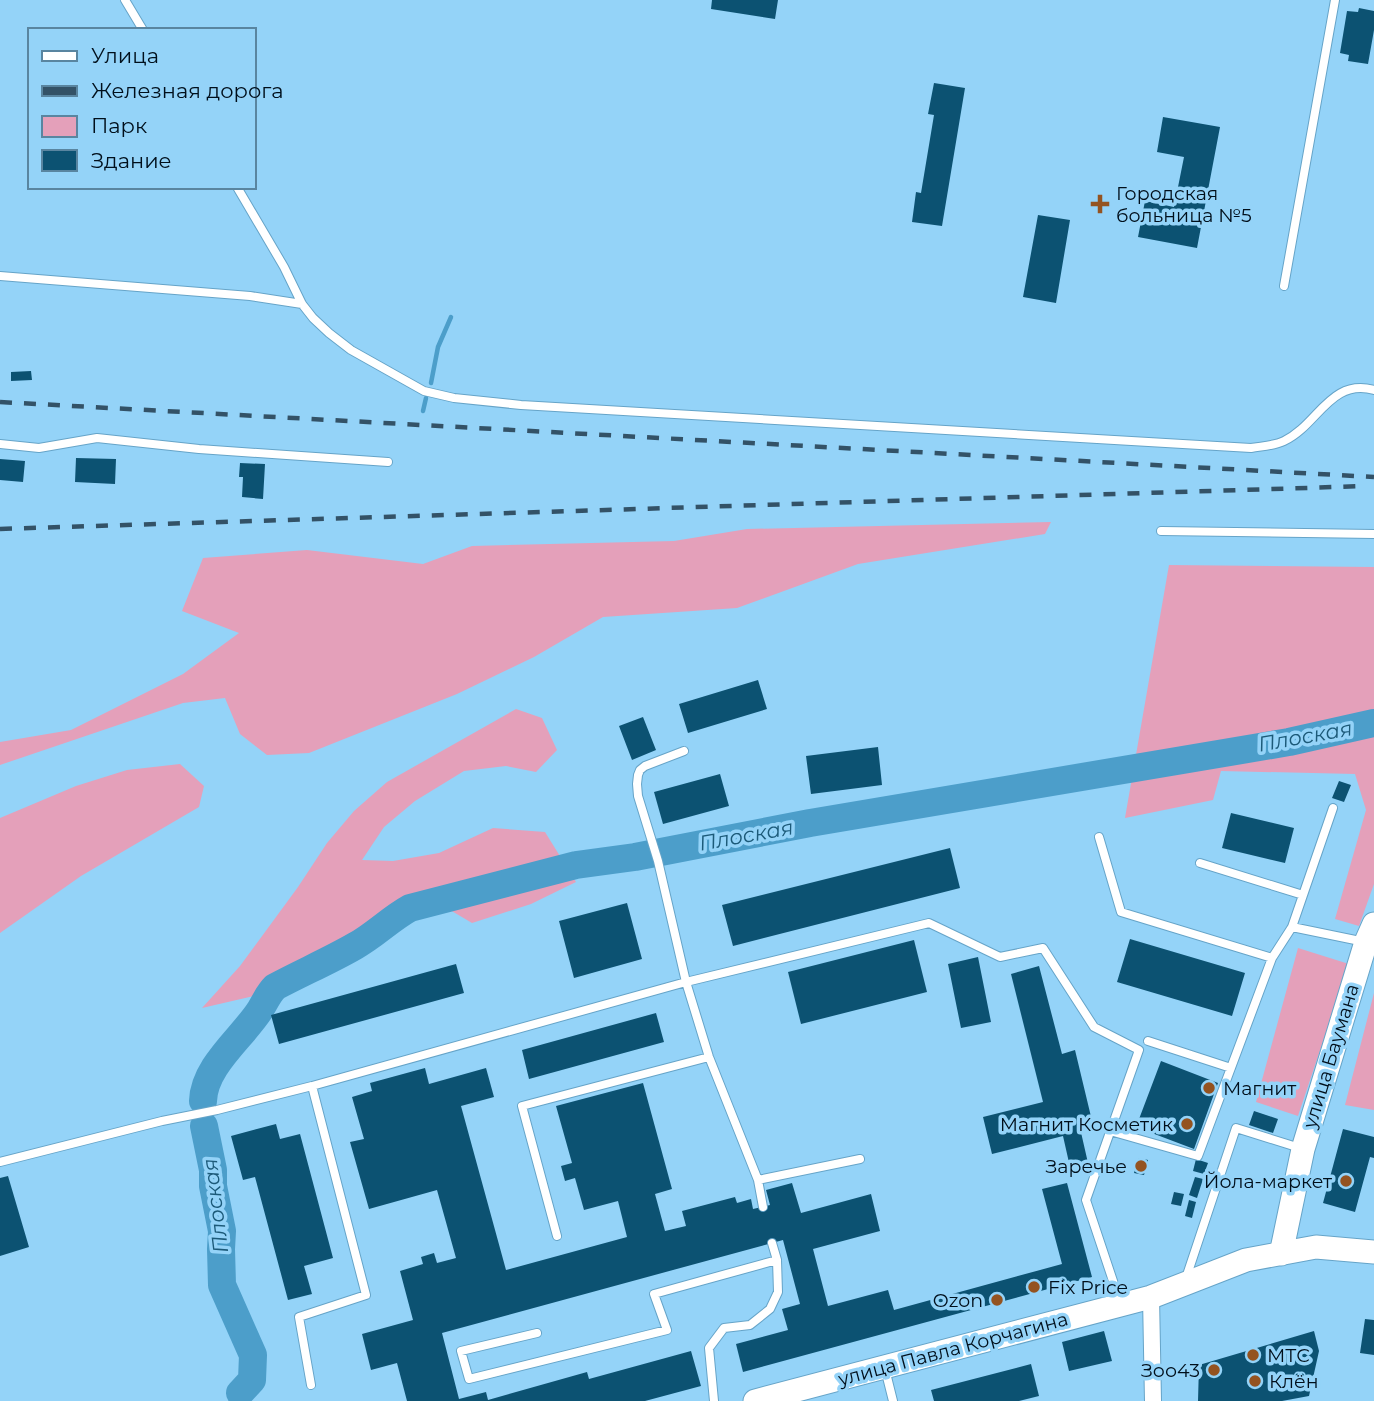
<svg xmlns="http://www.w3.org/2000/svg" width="1374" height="1401" font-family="Montserrat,sans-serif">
	<rect width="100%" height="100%" fill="#94d3f8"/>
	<path fill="#e4a0ba" d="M1051 522 1045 534 858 564 737 608 603 617 534 657 457 694 309 753 267 755 240 734 225 698 183 703 0 765V742L71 730 183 674 239 633 182 611 203 558 307 550 423 564 472 546 674 541 747 529Z
		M1169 565 1374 567V884L1359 926 1335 919 1366 810 1355 774 1221 771 1213 800 1125 818Z
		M516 709 542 718 557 750 536 772 506 766 464 771 415 801 384 827 362 860 393 861 439 853 493 828 545 832 576 882 531 904 472 923 450 910 411 916 374 945 301 985 202 1008 240 966 298 887 327 843 354 811 387 782Z
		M180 764 204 786 199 807 81 876 0 933V818L76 786 127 770Z
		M1298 948 1349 964 1298 1116 1256 1102Z
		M1374 993V1110L1345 1105Z"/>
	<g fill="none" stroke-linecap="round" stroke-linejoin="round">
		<path stroke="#4c9eca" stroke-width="4.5" d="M431 383 438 347 451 317
			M423 411 426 398"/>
		<path stroke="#4c9eca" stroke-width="28" d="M203 1101C204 1066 242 1038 260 1010 265 1002 268 994 275 987 301 973 329 961 355 946 375 935 390 919 410 908L576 865 635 857 810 823 1289 742 1374 723
			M204 1126 213 1170V1186L222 1231 221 1249 222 1285 253 1355 252 1380 240 1393"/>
	</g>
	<path fill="#0c5272" d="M712 0H778L775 19 711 9Z
		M1359 8 1374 11V30L1368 64 1348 61 1349 55 1340 53 1347 11 1358 12Z
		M934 83 965 88 942 226 912 222 916 192 921 193 934 115 928 114Z
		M1163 117 1220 127 1197 248 1138 237 1145 201 1174 207 1184 157 1157 152Z
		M1038 215 1070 220 1056 303 1023 297Z
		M31 371 32 380 11 381V372Z
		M76 458 116 459 115 484 75 482Z
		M0 459 25 461 23 482 0 480Z
		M240 463 265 464 263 499 242 497 243 477H239Z
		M758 680 767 709 688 733 679 704Z
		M643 717 656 750 632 760 619 726Z
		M878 747 882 785 811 794 806 756Z
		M720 774 729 806 663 824 654 792Z
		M1339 781 1351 785 1344 802 1332 798Z
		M1231 813 1294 828 1285 863 1222 848Z
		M950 848 960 888 733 946 722 905Z
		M627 903 642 959 574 978 559 921Z
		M1130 939 1245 973 1232 1016 1117 982Z
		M914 940 927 992 801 1024 788 972Z
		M978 957 991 1022 961 1028 948 964Z
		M456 964 464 993 279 1044 271 1015Z
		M1039 966 1062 1054 1075 1050 1093 1125 1080 1128 1088 1163 1070 1167 1063 1136 992 1154 983 1117 1043 1102 1011 974Z
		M656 1013 664 1042 529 1079 522 1050Z
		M1161 1061 1218 1083 1194 1149 1136 1127Z
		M425 1068 429 1084 486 1068 494 1097 461 1106 506 1270 627 1237 618 1201 584 1210 575 1178 565 1181 561 1166 572 1163 556 1106 643 1083 672 1189 655 1194 665 1231 686 1226 682 1211 735 1197 737 1203 751 1199 753 1209 770 1205 766 1190 792 1183 801 1213 871 1194 880 1231 813 1249 828 1306 888 1290 894 1310 1062 1264 1042 1189 1067 1183 1092 1277 743 1372 736 1344 788 1330 782 1309 800 1304 783 1240 442 1333 459 1399 486 1392 488 1400 587 1372 589 1379 691 1351 701 1386 645 1401H407L397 1363 371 1370 362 1334 413 1320 400 1271 423 1264 421 1257 434 1253 437 1263 456 1258 437 1190 369 1209 350 1142 364 1139 352 1097 372 1091 370 1083Z
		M1254 1111 1278 1119 1273 1133 1249 1125Z
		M276 1124 280 1139 300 1134 333 1258 304 1266 312 1294 288 1300 255 1177 243 1180 231 1136Z
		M1343 1129 1374 1137V1158L1370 1157 1355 1212 1323 1203Z
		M1139 1158 1148 1160 1144 1175 1134 1173Z
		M1196 1159 1208 1163 1204 1174 1193 1171Z
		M8 1176 29 1247 0 1256V1178Z
		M1195 1177 1203 1179 1197 1198 1189 1195Z
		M1174 1192 1184 1194 1181 1206 1171 1204Z
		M1189 1200 1196 1202 1192 1218 1185 1216Z
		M1365 1319 1374 1320V1355L1360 1353Z
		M1104 1331 1112 1361 1069 1371 1062 1342Z
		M1314 1331 1319 1351 1309 1396 1282 1401H1198L1199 1365Z
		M1031 1364 1039 1396 1019 1401H934L931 1390Z"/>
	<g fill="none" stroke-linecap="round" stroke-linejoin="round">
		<defs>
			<path id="lane" d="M125 0 143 30
				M237 187 284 267 302 304 313 318 329 333 351 350 424 391 454 398 521 405 1251 448C1262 446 1274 446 1284 441 1318 425 1330 378 1374 390
				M0 276 250 296 302 304
				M1284 286 1335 0
				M0 444 39 448 97 438 199 449 388 462
				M1161 531 1374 534
				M1099 837 1121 912 1272 958
				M1200 863 1303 895
				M1292 927 1333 808
				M1148 1041 1231 1068
				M1110 1131 1198 1156 1272 958 1292 927 1365 942
				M860 1159 758 1180 709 1057 686 982 929 923 1000 957 1043 948 1094 1027 1139 1050 1086 1200 1120 1302
				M0 1162 162 1121 217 1110 312 1086 686 982 658 861 638 796 637 784 638 775 640 770 645 766 684 751
				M758 1180 763 1207
				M557 1236 522 1106 709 1057
				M772 1243 777 1260
				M1186 1278 1236 1128 1300 1148
				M537 1333 461 1351 469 1379 667 1330 654 1294 777 1260 778 1292 770 1309 750 1325 724 1328 709 1348 714 1401
				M885 1369 893 1401
				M311 1385 299 1317 366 1295 312 1086"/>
			<path id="street" d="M1151 1297 1153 1401"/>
			<path id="secondary" d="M1281 1254 1303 1149 1366 942 1374 924
				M755 1401 1151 1297 1246 1260 1316 1247 1374 1252"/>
		</defs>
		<use href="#lane" stroke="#66a4c8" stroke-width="10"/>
		<use href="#street" stroke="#66a4c8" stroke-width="18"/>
		<use href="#secondary" stroke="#66a4c8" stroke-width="25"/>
		<use href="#lane" stroke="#fff" stroke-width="8"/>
		<use href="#street" stroke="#fff" stroke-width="16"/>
		<use href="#secondary" stroke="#fff" stroke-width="23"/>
		<path stroke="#335267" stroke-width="4.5" stroke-dasharray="12 12" stroke-linecap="butt" d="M0 402 1374 477
			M0 529 1367 486"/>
	</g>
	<g fill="#945320" stroke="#94d3f8" stroke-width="2.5">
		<path d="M1096.5 193.5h7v7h7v7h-7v7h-7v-7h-7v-7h7z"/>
		<circle cx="1209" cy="1088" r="7"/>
		<circle cx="1187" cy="1124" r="7"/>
		<circle cx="1141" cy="1166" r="7"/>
		<circle cx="1346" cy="1181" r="7"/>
		<circle cx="1034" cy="1287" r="7"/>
		<circle cx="997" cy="1300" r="7"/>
		<circle cx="1253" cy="1355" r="7"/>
		<circle cx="1214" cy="1370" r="7"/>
		<circle cx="1255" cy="1381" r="7"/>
	</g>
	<g text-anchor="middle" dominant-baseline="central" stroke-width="7" stroke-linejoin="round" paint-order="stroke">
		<g font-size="19" fill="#000f1b" stroke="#94d3f8" text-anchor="start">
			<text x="1116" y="193">Городская<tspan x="1116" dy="22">больница №5</tspan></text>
			<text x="1223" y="1088">Магнит</text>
			<text x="1173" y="1124" text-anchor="end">Магнит Косметик</text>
			<text x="1127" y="1166" text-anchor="end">Заречье</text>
			<text x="1332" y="1181" text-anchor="end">Йола-маркет</text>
			<text x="1048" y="1287">Fix Price</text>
			<text x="983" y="1300" text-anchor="end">Ozon</text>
			<text x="1267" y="1355">МТС</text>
			<text x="1200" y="1370" text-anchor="end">Зоо43</text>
			<text x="1269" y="1381">Клён</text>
		</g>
		<g font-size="19" fill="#000f1b" stroke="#94d3f8">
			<text transform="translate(1331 1056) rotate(-73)">улица Баумана</text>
			<text transform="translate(953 1349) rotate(-15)">улица Павла Корчагина</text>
		</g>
		<g font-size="21" font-style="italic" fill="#1c5a79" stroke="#94d3f8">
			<text transform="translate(1305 736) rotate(-10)">Плоская</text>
			<text transform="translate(746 835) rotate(-10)">Плоская</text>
			<text transform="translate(215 1206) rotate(-97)">Плоская</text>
		</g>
	</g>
	<rect x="28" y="28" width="228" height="161" fill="#94d3f8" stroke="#5985a0" stroke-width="2"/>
	<rect x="42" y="51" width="35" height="10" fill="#ffffff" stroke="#5985a0" stroke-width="2"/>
	<text x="91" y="63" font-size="21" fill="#000f1b">Улица</text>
	<rect x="42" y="86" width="35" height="10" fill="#335267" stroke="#5985a0" stroke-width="2"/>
	<text x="91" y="98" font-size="21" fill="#000f1b">Железная дорога</text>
	<rect x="42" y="116" width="35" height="21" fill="#e4a0ba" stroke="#5985a0" stroke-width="2"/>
	<text x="91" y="133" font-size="21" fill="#000f1b">Парк</text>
	<rect x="42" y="150" width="35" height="21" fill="#0c5272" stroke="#5985a0" stroke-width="2"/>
	<text x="91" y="168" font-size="21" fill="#000f1b">Здание</text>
</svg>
